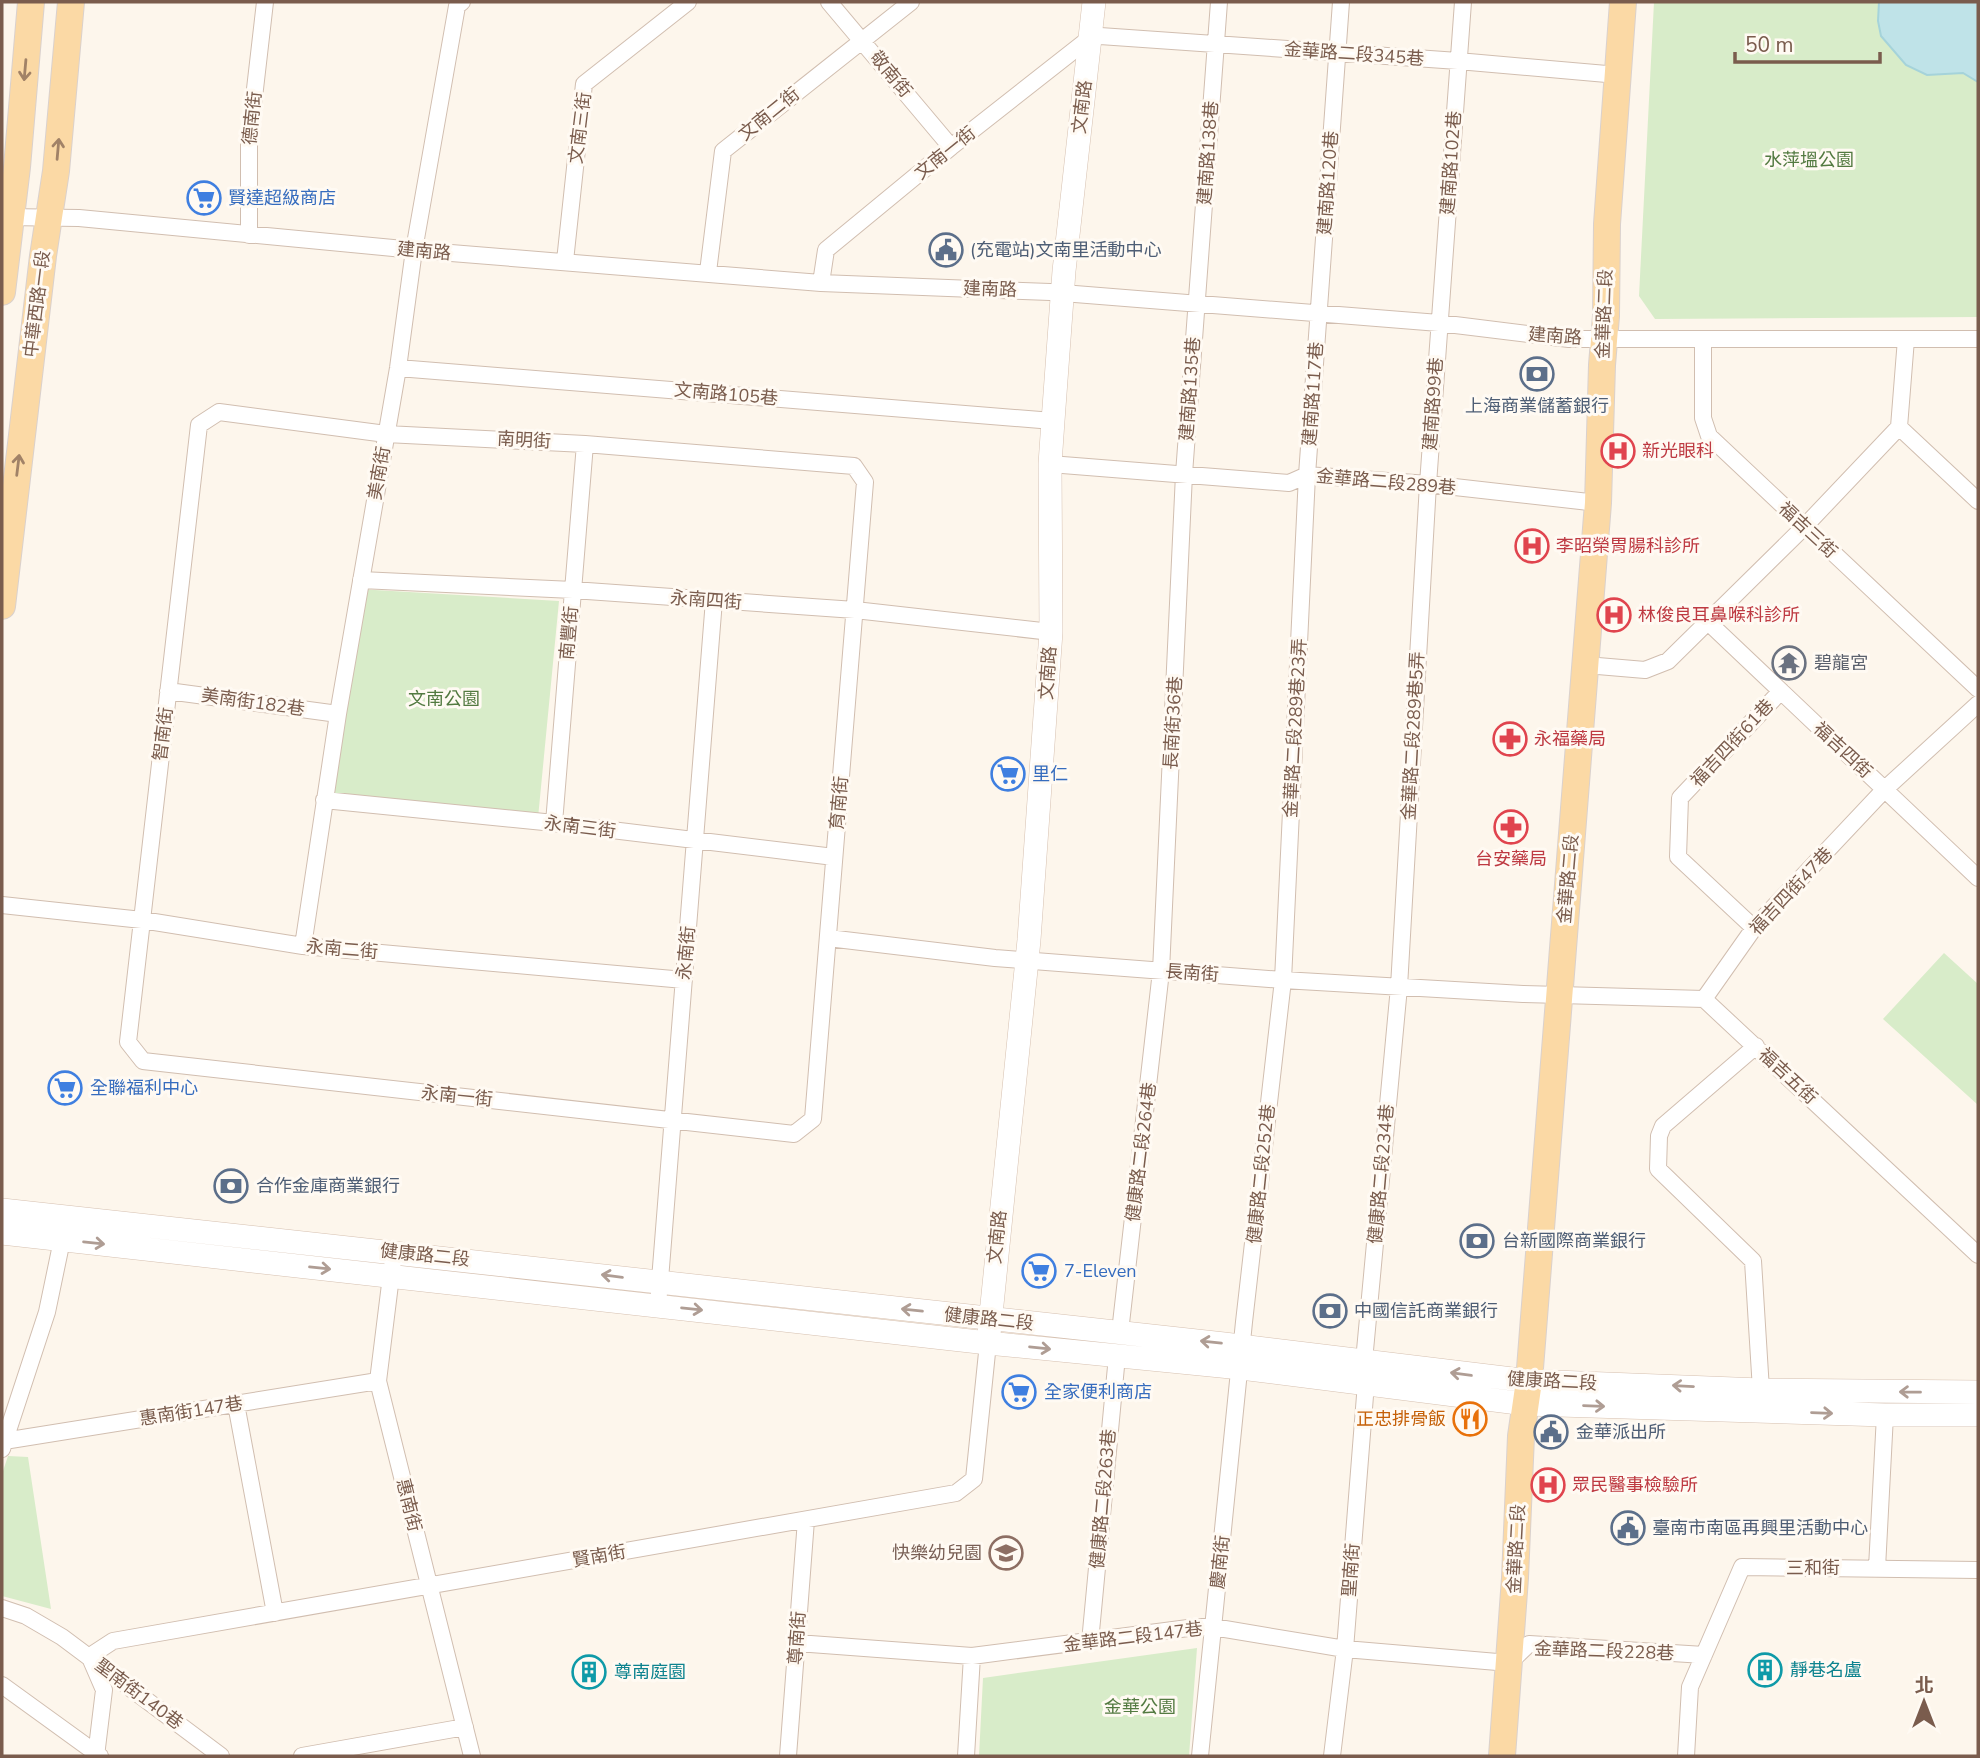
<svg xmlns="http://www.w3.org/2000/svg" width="1980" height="1758" font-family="'Nunito Sans','Noto Sans TC',sans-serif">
	<rect width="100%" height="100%" fill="#fdf6ec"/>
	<path fill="#d8ecc9" d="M1654 2H1978V317L1655 319 1639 296Z
		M358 589 559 601 538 818 320 791Z
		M1944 953 1978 984V1105L1883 1019Z
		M8 1456 28 1457 51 1609 2 1596V1474Z
		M1197 1648 1189 1756H979L983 1678Z"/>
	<path fill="#bfe3e8" stroke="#a5d3da" stroke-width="2" d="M1879 2H1978V82L1963 73 1927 75 1906 65 1881 36 1878 21Z"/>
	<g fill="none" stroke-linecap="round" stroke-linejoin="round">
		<defs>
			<path id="street" d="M829 2 951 147
				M5 217 79 218 414 250 821 283 1050 292 1439 323 1569 339H1978
				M249 235V141L265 2
				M565 261 584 84 688 2
				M708 272 723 151 911 2
				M821 283 826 250 951 147 1091 37 1100 36 1458 61 1618 75
				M1906 339 1899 427 1978 501
				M1703 340V418L1709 436 1978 689
				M398 368 1053 421
				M219 412 386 434 585 444 854 466 865 482 813 1119 794 1134 143 1061 128 1042 199 425Z
				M1050 464 1289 483 1307 475 1428 484 1598 503
				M361 580 573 590 855 610 1051 632
				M1708 622 1978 878
				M1586 665 1645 670 1668 661 1805 526 1899 427
				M168 691 338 714
				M324 800 554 823 834 857
				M554 823 585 444
				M2 905 142 920 303 946 684 980
				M1754 928 1678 857 1680 798 1781 691
				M828 938 995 958 1283 980 1523 994 1704 999 1978 1255
				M303 946 338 714 398 368 414 250 457 6 462 2
				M1704 999 1754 928 1885 789 1978 704
				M1756 1046 1663 1126 1659 1136 1658 1169 1753 1261 1761 1390
				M394 1252 378 1381 472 1756
				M658 1305 714 600
				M1120 1332 1161 971 1184 474 1219 2
				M1364 1361 1399 987 1428 484 1463 2
				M236 1404 275 1613
				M4 1441 378 1381
				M2 1449 47 1312 62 1240
				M1877 1568 1885 1415
				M2 1608 26 1616 62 1637 221 1756
				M1090 1642 1117 1356
				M797 1643 972 1656 1196 1627H1213L1345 1649 1509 1663 1529 1644 1704 1655
				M90 1656 113 1641 956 1493 974 1479 988 1343
				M91 1660 104 1690 96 1756
				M2 1685 100 1756
				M302 1756 465 1727
				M788 1756 806 1520
				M966 1756 972 1656
				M1200 1756 1244 1322 1283 980 1307 475 1341 2
				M1332 1756 1345 1649 1366 1383
				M1686 1756 1690 1687 1742 1567 1978 1570"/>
			<path id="secondary" d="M2 1210 1224 1344 1529 1381 1761 1390 1978 1392
				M2 1233 988 1343 1241 1368 1526 1404 1885 1415H1978
				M989 1334 1029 940 1051 632 1050 464 1053 421 1064 271 1094 2"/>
			<path id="primary" d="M2 292 17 167 31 2
				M2 606 43 256 56 171 71 2
				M1502 1756 1515 1578 1521 1436 1529 1381 1598 503 1602 365 1606 316 1607 224 1623 2"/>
		</defs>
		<use href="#street" stroke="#d1beb0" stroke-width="18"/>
		<use href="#secondary" stroke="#d6c0b0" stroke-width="24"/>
		<use href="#primary" stroke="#dad1cd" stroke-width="28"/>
		<use href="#street" stroke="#fff" stroke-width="16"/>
		<use href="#secondary" stroke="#fff" stroke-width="23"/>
		<use href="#primary" stroke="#fbd9a5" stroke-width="26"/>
	</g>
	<defs><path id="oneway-shaft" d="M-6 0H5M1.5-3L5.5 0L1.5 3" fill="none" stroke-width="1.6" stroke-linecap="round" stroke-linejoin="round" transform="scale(1.75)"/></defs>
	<g stroke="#a18267">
		<use href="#oneway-shaft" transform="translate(25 70) rotate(95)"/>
		<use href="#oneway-shaft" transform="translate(58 149) rotate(-85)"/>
		<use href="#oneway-shaft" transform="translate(18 465) rotate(-83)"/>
	</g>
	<g stroke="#af9d94">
		<use href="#oneway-shaft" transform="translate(94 1243) rotate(6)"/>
		<use href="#oneway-shaft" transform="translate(320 1268) rotate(6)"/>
		<use href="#oneway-shaft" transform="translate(612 1276) rotate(-173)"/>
		<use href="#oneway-shaft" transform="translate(692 1309) rotate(6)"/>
		<use href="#oneway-shaft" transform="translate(912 1310) rotate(-174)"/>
		<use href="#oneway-shaft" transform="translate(1211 1342) rotate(-174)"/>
		<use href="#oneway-shaft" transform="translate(1040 1348) rotate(6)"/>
		<use href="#oneway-shaft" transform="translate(1461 1374) rotate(-172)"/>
		<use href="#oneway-shaft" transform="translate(1683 1386) rotate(-177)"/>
		<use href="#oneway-shaft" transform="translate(1910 1392) rotate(-179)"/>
		<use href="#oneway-shaft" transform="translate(1594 1406) rotate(2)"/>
		<use href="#oneway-shaft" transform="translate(1822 1413) rotate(2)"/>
	</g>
	<defs>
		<symbol id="supermarket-ring" viewBox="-11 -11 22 22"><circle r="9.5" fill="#fffaf3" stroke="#3f7fe0" stroke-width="1.5"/><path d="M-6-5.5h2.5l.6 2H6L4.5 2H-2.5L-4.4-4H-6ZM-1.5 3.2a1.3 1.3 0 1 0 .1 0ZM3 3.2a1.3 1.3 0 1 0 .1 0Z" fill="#3f7fe0"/></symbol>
		<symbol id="civic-ring" viewBox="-11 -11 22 22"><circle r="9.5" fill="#fffaf3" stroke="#5c6f8a" stroke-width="1.5"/><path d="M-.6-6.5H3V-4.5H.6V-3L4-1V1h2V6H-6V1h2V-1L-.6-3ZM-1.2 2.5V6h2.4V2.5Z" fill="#5c6f8a"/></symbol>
		<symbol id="bank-ring" viewBox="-11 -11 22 22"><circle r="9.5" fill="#fffaf3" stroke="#5c6f8a" stroke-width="1.5"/><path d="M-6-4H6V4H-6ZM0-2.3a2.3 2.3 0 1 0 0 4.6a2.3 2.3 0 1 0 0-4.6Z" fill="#5c6f8a"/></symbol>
		<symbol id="hospital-ring" viewBox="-11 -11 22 22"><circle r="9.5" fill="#fffaf3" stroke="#e0444e" stroke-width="1.5"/><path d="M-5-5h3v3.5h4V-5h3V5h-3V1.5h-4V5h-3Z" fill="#e0444e"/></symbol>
		<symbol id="temple-ring" viewBox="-11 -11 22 22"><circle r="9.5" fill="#fffaf3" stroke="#6b7280" stroke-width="1.5"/><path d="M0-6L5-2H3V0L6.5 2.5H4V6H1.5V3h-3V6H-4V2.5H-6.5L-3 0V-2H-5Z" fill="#6b7280"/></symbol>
		<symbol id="pharmacy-ring" viewBox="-11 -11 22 22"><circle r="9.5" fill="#fffaf3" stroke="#e0444e" stroke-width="1.5"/><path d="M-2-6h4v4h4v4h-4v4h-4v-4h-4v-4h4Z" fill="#e0444e"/></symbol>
		<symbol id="restaurant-ring" viewBox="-11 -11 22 22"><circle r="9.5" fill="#fffaf3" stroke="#e8710a" stroke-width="1.5"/><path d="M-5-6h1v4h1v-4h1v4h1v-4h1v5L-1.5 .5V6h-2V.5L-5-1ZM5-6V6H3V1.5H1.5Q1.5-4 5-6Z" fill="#e8710a"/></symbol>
		<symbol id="school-ring" viewBox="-11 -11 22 22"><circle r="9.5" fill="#fffaf3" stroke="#8d6e63" stroke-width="1.5"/><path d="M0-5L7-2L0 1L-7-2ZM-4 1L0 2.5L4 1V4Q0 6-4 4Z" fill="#8d6e63"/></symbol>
		<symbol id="building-ring" viewBox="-11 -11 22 22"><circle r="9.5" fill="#fffaf3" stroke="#0f9aa8" stroke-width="1.5"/><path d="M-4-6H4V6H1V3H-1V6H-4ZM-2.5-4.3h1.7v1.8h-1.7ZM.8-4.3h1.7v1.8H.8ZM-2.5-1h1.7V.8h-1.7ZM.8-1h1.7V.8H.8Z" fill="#0f9aa8"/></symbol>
	</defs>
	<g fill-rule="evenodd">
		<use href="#supermarket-ring" x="185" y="179" width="38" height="38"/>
		<use href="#civic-ring" x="927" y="231" width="38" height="38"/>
		<use href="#bank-ring" x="1518" y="355" width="38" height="38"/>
		<use href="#hospital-ring" x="1599" y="432" width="38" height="38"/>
		<use href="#hospital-ring" x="1513" y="527" width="38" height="38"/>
		<use href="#hospital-ring" x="1595" y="596" width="38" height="38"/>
		<use href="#temple-ring" x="1770" y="644" width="38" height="38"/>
		<use href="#pharmacy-ring" x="1491" y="720" width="38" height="38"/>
		<use href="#supermarket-ring" x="989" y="755" width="38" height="38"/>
		<use href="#pharmacy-ring" x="1492" y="808" width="38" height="38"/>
		<use href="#supermarket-ring" x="46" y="1069" width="38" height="38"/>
		<use href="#bank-ring" x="212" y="1167" width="38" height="38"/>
		<use href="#bank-ring" x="1458" y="1222" width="38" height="38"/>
		<use href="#supermarket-ring" x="1020" y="1252" width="38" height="38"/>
		<use href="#bank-ring" x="1311" y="1292" width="38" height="38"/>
		<use href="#supermarket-ring" x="1000" y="1373" width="38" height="38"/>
		<use href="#restaurant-ring" x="1451" y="1400" width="38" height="38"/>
		<use href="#civic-ring" x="1532" y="1413" width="38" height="38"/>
		<use href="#hospital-ring" x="1529" y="1466" width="38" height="38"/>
		<use href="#civic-ring" x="1609" y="1509" width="38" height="38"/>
		<use href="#school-ring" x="987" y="1534" width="38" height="38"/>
		<use href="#building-ring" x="1746" y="1651" width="38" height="38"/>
		<use href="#building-ring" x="570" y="1653" width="38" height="38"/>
	</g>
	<g text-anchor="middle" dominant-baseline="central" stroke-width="6" stroke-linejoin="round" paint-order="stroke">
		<g font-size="18" fill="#7a5c4d" stroke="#fffaf3">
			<text transform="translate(1354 54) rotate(4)">金華路二段345巷</text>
			<text transform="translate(891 74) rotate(50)">敬南街</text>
			<text transform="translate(1082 107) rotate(-83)">文南路</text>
			<text transform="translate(769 114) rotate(-39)">文南二街</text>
			<text transform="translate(252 118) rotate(-84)">德南街</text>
			<text transform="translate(580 128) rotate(-83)">文南三街</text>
			<text transform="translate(945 153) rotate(-39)">文南一街</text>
			<text transform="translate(1208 153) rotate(-86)">建南路138巷</text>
			<text transform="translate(1451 163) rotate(-86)">建南路102巷</text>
			<text transform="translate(1328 183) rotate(-86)">建南路120巷</text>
			<text transform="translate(424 251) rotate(5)">建南路</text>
			<text transform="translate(990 289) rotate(2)">建南路</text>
			<text transform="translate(37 304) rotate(-83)">中華西路一段</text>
			<text transform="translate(1604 314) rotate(-88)">金華路二段</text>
			<text transform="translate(1555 336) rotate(4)">建南路</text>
			<text transform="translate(1190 389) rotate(-86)">建南路135巷</text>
			<text transform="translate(726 394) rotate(5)">文南路105巷</text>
			<text transform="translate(1313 394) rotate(-86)">建南路117巷</text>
			<text transform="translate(1433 404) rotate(-86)">建南路99巷</text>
			<text transform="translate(524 440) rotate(3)">南明街</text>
			<text transform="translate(379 473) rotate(-80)">美南街</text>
			<text transform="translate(1386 482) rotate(5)">金華路二段289巷</text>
			<text transform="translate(1808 530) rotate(43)">福吉三街</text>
			<text transform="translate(706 600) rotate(4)">永南四街</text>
			<text transform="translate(569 633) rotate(-85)">南豐街</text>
			<text transform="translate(1048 673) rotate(-86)">文南路</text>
			<text transform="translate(253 702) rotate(8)">美南街182巷</text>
			<text transform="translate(1173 723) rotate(-87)">長南街36巷</text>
			<text transform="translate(1295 728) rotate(-87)">金華路二段289巷23弄</text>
			<text transform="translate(163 734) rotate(-83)">智南街</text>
			<text transform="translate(1413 736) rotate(-87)">金華路二段289巷5弄</text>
			<text transform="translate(1732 743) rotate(-47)">福吉四街61巷</text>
			<text transform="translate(1843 750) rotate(43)">福吉四街</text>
			<text transform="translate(839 803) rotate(-85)">育南街</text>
			<text transform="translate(580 827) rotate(7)">永南三街</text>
			<text transform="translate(1568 879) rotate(-85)">金華路二段</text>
			<text transform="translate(1791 891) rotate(-47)">福吉四街47巷</text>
			<text transform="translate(342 949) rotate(5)">永南二街</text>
			<text transform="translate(686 953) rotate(-85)">永南街</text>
			<text transform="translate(1192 973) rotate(4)">長南街</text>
			<text transform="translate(1788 1076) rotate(43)">福吉五街</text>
			<text transform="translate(457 1096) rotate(6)">永南一街</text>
			<text transform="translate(1141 1152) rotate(-83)">健康路二段264巷</text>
			<text transform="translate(1261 1174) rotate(-84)">健康路二段252巷</text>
			<text transform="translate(1381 1174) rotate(-85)">健康路二段234巷</text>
			<text transform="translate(997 1237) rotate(-84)">文南路</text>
			<text transform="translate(425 1255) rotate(6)">健康路二段</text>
			<text transform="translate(989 1319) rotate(6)">健康路二段</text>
			<text transform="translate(1552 1381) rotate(3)">健康路二段</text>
			<text transform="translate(191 1411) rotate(-9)">惠南街147巷</text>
			<text transform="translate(1103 1499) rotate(-85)">健康路二段263巷</text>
			<text transform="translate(409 1505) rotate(76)">惠南街</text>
			<text transform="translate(1516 1549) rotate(-87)">金華路二段</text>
			<text transform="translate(599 1556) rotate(-10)">賢南街</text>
			<text transform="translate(1220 1562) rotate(-84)">慶南街</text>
			<text x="1813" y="1568">三和街</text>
			<text transform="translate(1351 1570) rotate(-86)">聖南街</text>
			<text transform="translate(1133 1637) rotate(-7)">金華路二段147巷</text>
			<text transform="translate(797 1638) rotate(-86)">尊南街</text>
			<text transform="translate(1604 1651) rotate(2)">金華路二段228巷</text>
			<text transform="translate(139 1694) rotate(37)">聖南街140巷</text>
		</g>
		<g font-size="18" fill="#537a41" stroke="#fffaf3">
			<text x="1809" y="160">水萍塭公園</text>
			<text x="444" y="699">文南公園</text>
			<text x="1140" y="1707">金華公園</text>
		</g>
		<g font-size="18" fill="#366cbe" stroke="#fffaf3" text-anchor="start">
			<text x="228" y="198">賢達超級商店</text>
			<text x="1032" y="774">里仁</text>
			<text x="90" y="1088">全聯福利中心</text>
			<text x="1064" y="1271">7-Eleven</text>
			<text x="1044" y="1392">全家便利商店</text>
		</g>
		<g font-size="18" fill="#4e5e75" stroke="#fffaf3" text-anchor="start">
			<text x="970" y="250">(充電站)文南里活動中心</text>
			<text x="1537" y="406" text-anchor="middle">上海商業儲蓄銀行</text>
			<text x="256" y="1186">合作金庫商業銀行</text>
			<text x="1502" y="1241">台新國際商業銀行</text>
			<text x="1354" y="1311">中國信託商業銀行</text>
			<text x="1576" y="1432">金華派出所</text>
			<text x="1652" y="1528">臺南市南區再興里活動中心</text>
		</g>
		<g font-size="18" fill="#be3a42" stroke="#fffaf3" text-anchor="start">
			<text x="1642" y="451">新光眼科</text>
			<text x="1556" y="546">李昭榮胃腸科診所</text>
			<text x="1638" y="615">林俊良耳鼻喉科診所</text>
			<text x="1534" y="739">永福藥局</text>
			<text x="1511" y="859" text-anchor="middle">台安藥局</text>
			<text x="1572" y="1485">眾民醫事檢驗所</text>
		</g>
		<g font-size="18" fill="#5b616d" stroke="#fffaf3" text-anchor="start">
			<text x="1814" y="663">碧龍宮</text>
		</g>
		<g font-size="18" fill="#c56008" stroke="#fffaf3" text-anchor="end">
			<text x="1446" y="1419">正忠排骨飯</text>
		</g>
		<g font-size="18" fill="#785e54" stroke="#fffaf3" text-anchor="end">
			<text x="982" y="1553">快樂幼兒園</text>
		</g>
		<g font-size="18" fill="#0d838f" stroke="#fffaf3" text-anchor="start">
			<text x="1790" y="1670">靜巷名盧</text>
			<text x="614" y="1672">尊南庭園</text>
		</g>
	</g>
	<rect width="1980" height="1758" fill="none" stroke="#7a5c4d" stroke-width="7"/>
	<g transform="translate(1924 1702)" stroke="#fffaf3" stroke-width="5" paint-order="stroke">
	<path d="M0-5L12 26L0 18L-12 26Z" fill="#7a5c4d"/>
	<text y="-10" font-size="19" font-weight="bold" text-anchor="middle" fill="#7a5c4d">北</text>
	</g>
	<path d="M1735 52v10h145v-10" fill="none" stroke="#7a5c4d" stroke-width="3.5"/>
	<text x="1745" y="52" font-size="21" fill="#7a5c4d" stroke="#fffaf3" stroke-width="5" paint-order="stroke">50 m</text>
</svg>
